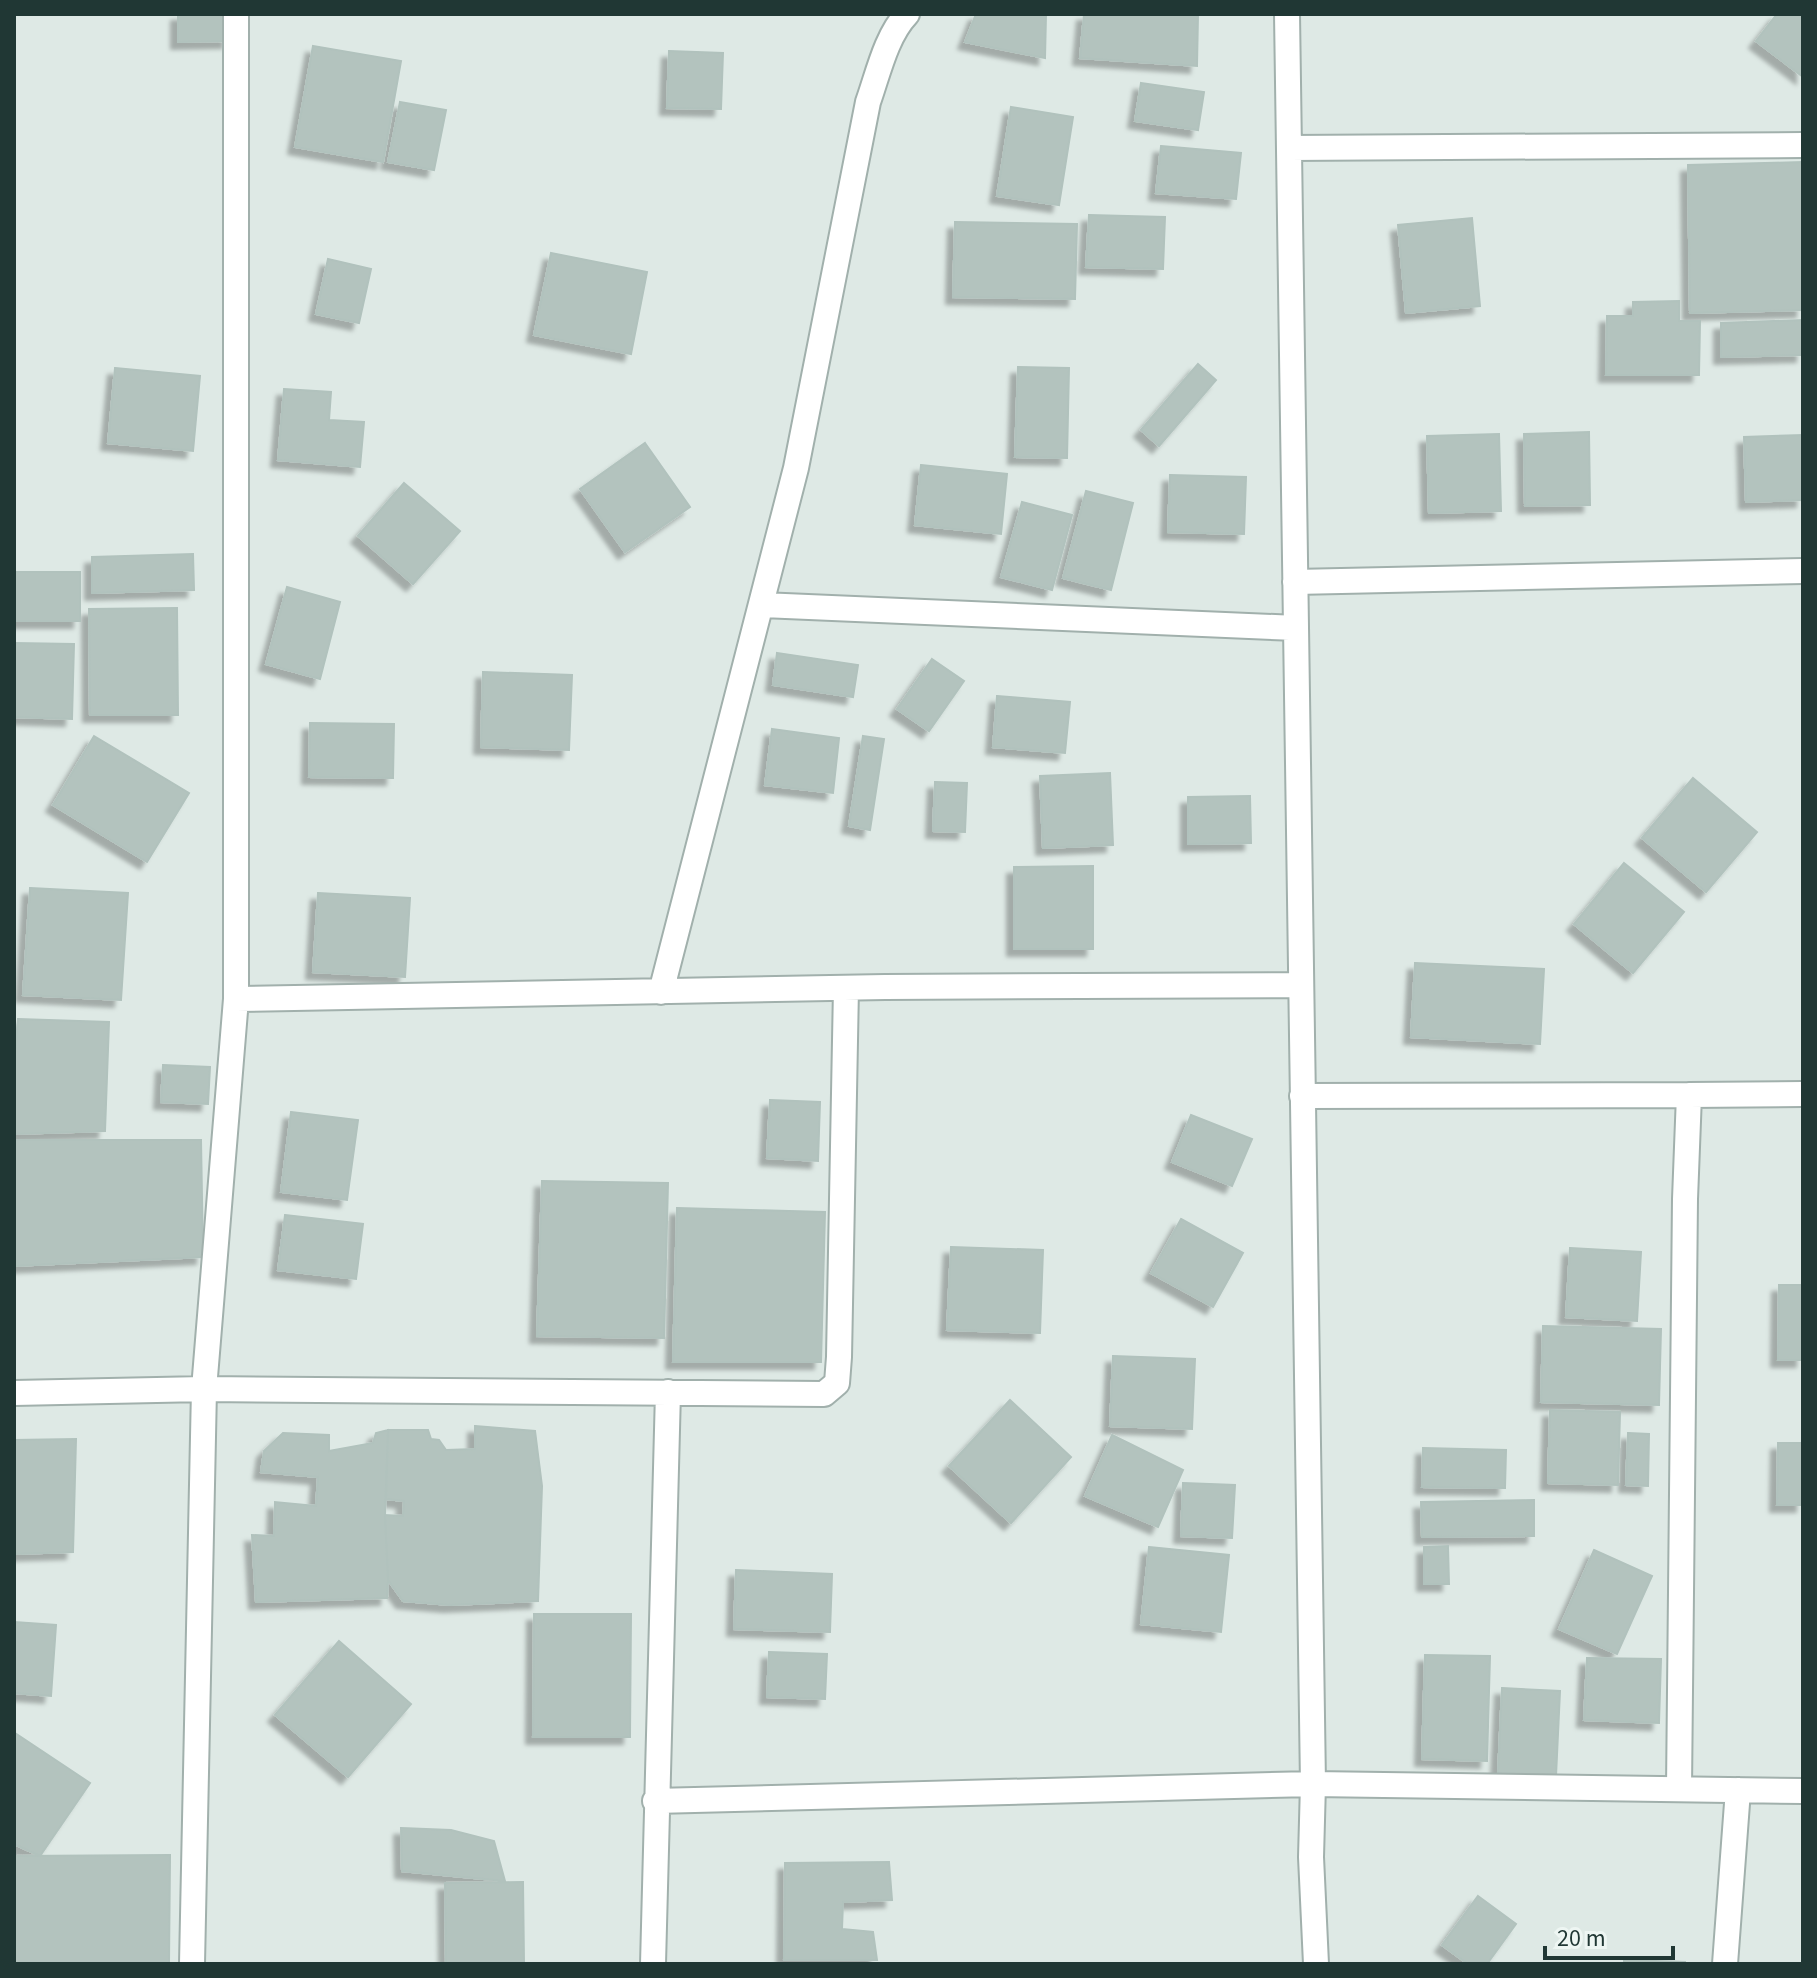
<svg xmlns="http://www.w3.org/2000/svg" width="1817" height="1978" font-family="'Source Sans 3',sans-serif">
	<defs>
		<filter id="shadow"><feDropShadow dx="-7" dy="7" stdDeviation="2" flood-color="#0004"/></filter>
	</defs>
	<rect width="100%" height="100%" fill="#dee9e5"/>
	<path fill="#b3c3be" stroke="#b1c2bd" stroke-width="2" filter="url(#shadow)" d="M178 14H228L229 41 178 42Z
		M976 14H1046L1045 58 965 42Z
		M1084 14H1198L1197 66 1080 58Z
		M1777 14H1803V77L1756 41Z
		M313 46 401 61 383 162 295 147Z
		M669 51 723 53 721 109 667 108Z
		M1141 83 1204 92 1198 130 1135 121Z
		M400 102 446 110 434 170 388 162Z
		M1011 107 1073 117 1059 205 997 196Z
		M1161 146 1241 153 1236 199 1156 193Z
		M1803 162V310L1690 313 1688 165Z
		M1089 215 1165 217 1163 269 1086 267Z
		M1472 218 1480 306 1406 313 1398 225Z
		M955 222 1077 224 1075 299 953 297Z
		M551 253 647 272 631 354 534 335Z
		M328 259 371 269 359 323 316 314Z
		M1679 301V321H1700L1699 375H1606L1607 316H1633V302Z
		M1803 320V355L1721 357V323Z
		M1198 364 1216 380 1159 446 1141 430Z
		M1018 367 1069 368 1067 458 1015 457Z
		M115 368 200 376 193 451 108 443Z
		M284 389 331 392 329 420 364 422 360 467 278 460Z
		M1589 432 1590 505 1525 506 1524 434Z
		M1499 434 1501 511 1429 513 1427 436Z
		M1803 435V500L1746 502 1744 437Z
		M645 443 690 507 625 552 580 489Z
		M921 465 1007 474 1001 534 915 525Z
		M1170 475 1246 477 1244 534 1168 532Z
		M404 483 460 531 413 584 358 536Z
		M1086 491 1133 503 1111 590 1063 578Z
		M1022 502 1072 515 1052 590 1001 577Z
		M193 554 194 590 92 593V557Z
		M14 572H80V621H14Z
		M287 587 340 602 320 679 266 664Z
		M177 608 178 715H90L89 609Z
		M14 643 74 644 72 719 14 717Z
		M777 653 858 665 853 697 773 685Z
		M932 659 964 681 929 731 897 709Z
		M483 672 572 675 569 750 481 747Z
		M997 696 1070 702 1065 753 993 747Z
		M310 723 394 724 393 778 309 777Z
		M772 729 839 738 833 793 765 785Z
		M94 736 189 793 147 862 53 805Z
		M863 736 884 739 870 830 849 826Z
		M1110 773 1113 845 1043 848 1040 776Z
		M1693 778 1757 832 1706 892 1642 838Z
		M935 782 967 783 965 832 933 831Z
		M1250 796 1251 843 1188 844V797Z
		M1624 863 1684 912 1633 973 1574 924Z
		M1093 866V949H1014V867Z
		M30 888 128 893 121 1000 23 995Z
		M318 893 410 898 405 977 313 972Z
		M1415 963 1544 969 1540 1044 1411 1037Z
		M18 1019 109 1022 105 1131 14 1134V1066Z
		M163 1065 210 1067 208 1104 161 1102Z
		M770 1100 820 1102 818 1161 767 1158Z
		M291 1112 358 1120 347 1200 281 1192Z
		M1191 1115 1252 1139 1232 1186 1172 1162Z
		M14 1140H201L203 1257 14 1266Z
		M542 1181 668 1183 664 1338 537 1336Z
		M677 1208 825 1212 821 1362H673Z
		M285 1215 363 1224 356 1279 278 1270Z
		M1181 1219 1243 1253 1213 1307 1151 1273Z
		M951 1247 1043 1250 1040 1333 947 1330Z
		M1570 1248 1641 1252 1637 1321 1566 1317Z
		M1779 1285H1803V1360H1778Z
		M1543 1326 1661 1329 1659 1405 1541 1402Z
		M1113 1356 1195 1359 1192 1429 1110 1426Z
		M1010 1400 1071 1457 1011 1523 949 1466Z
		M1550 1410 1620 1412 1618 1485 1548 1483Z
		M475 1426 535 1431 542 1486 538 1601 450 1605 403 1601 388 1580 385 1515 403 1516 404 1501 386 1499 388 1430H428L431 1439 439 1440 446 1450 475 1449Z
		M388 1430 385 1515 388 1580 387 1598 256 1602 252 1535 274 1536 275 1502 316 1506 318 1477 261 1472 264 1451 283 1433 329 1435V1451L373 1443 376 1433Z
		M1628 1433 1649 1434 1648 1486 1626 1485Z
		M1112 1435 1183 1470 1158 1527 1085 1496Z
		M76 1439 73 1552 14 1554V1440Z
		M1778 1443H1803V1505H1777Z
		M1423 1448 1506 1450 1505 1488 1422 1487Z
		M1183 1483 1235 1485 1232 1538 1181 1536Z
		M1534 1500V1536L1422 1537 1421 1502Z
		M1448 1546 1449 1584H1424V1547Z
		M1149 1547 1229 1555 1221 1632 1141 1624Z
		M1594 1550 1652 1576 1617 1654 1559 1629Z
		M736 1570 832 1574 830 1632 734 1629Z
		M534 1614H631L630 1737H533Z
		M14 1622 56 1625 51 1696 14 1693Z
		M339 1641 411 1704 348 1777 275 1715Z
		M769 1652 827 1654 825 1699 767 1697Z
		M1425 1655 1490 1656 1487 1761 1422 1759Z
		M1587 1658 1661 1659 1659 1723 1584 1720Z
		M1502 1688 1560 1691 1556 1776 1498 1774Z
		M15 1733 90 1783 40 1856 14 1844Z
		M401 1828 451 1830 494 1841 505 1881 402 1871Z
		M170 1855 169 1964H14V1856Z
		M889 1862 892 1900 843 1902 842 1929 873 1932 877 1960H784L785 1863Z
		M523 1882 524 1964H446L445 1883Z
		M1478 1896 1516 1924 1487 1964H1468L1442 1945Z
		M1624 1960 1685 1962V1964H1624Z"/>
	<g fill="none" stroke-linecap="round" stroke-linejoin="round">
		<defs>
			<path id="minor" d="M1287 14 1313 1784 1311 1857 1316 1964
				M1289 148 1803 145
				M1295 582 1803 571
				M761 605 1296 628
				M661 992 796 468 868 102C878 74 886 36 907 14
				M236 999 885 987 1301 985
				M1302 1096 1689 1095
				M14 1393 204 1389 824 1394 837 1383 839 1357 846 988
				M1679 1789 1685 1199 1689 1095 1803 1094
				M655 1801 1313 1784 1803 1791
				M192 1964 204 1389 236 999V14
				M653 1964 668 1392
				M1725 1964 1738 1790"/>
		</defs>
		<use href="#minor" stroke="#a1b0ac" stroke-width="28"/>
		<use href="#minor" stroke="#fff" stroke-width="24"/>
	</g>
	<rect width="1817" height="1978" fill="none" stroke="#203734" stroke-width="32"/>
	<path d="M1545 1946v12h128v-12" fill="none" stroke="#203734" stroke-width="4"/>
	<text x="1557" y="1946" font-size="24" fill="#203734" stroke="#eef6f3" stroke-width="6" paint-order="stroke">20 m</text>
</svg>
